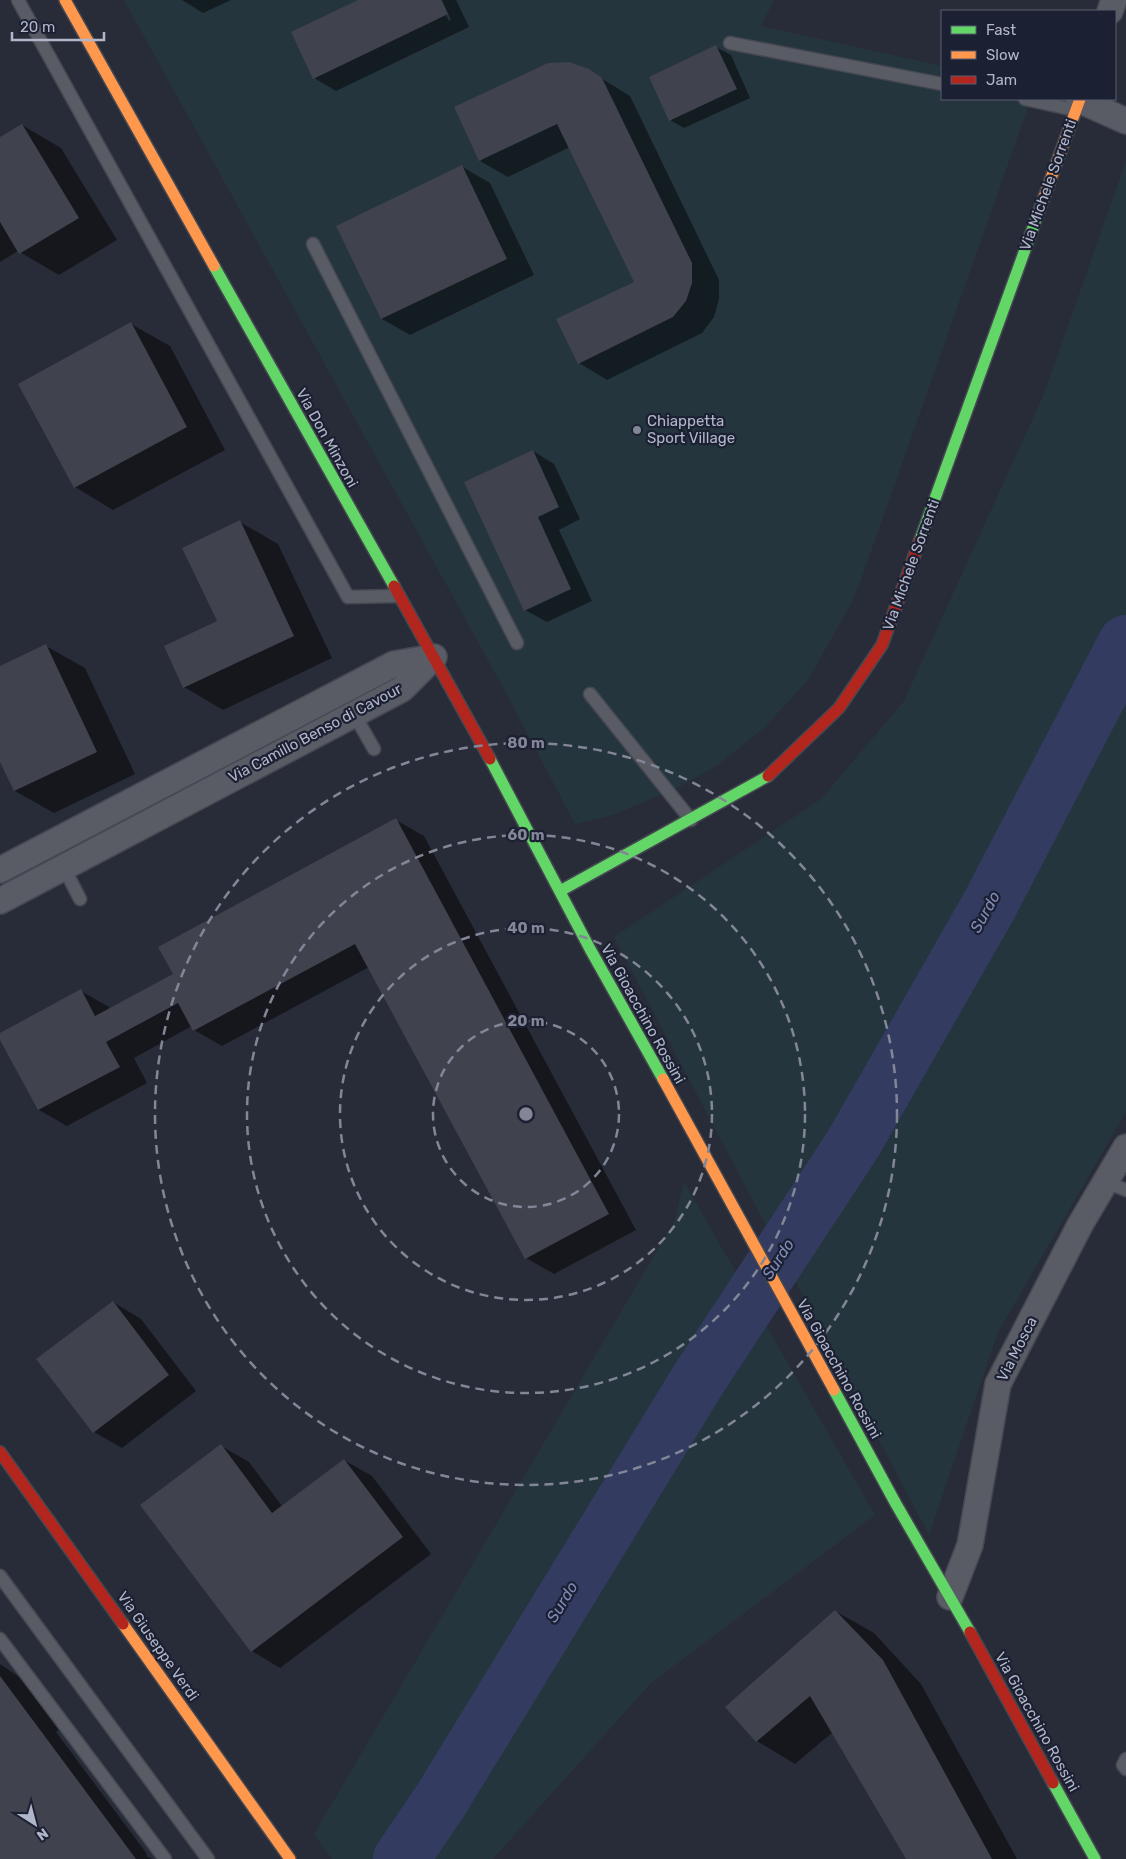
<svg xmlns="http://www.w3.org/2000/svg" width="1126" height="1859" font-family="Rubik,sans-serif">
	<rect width="100%" height="100%" fill="#282c38"/>
	<path fill="#25353e" d="M124 0H774L761 26 942 66V99H1031L863 574 852 602 808 680 766 726 718 765 677 788 613 815 575 824 499 680Z
		M1126 161V1112L998 1332 929 1535 614 937 821 799 904 701 1044 394Z
		M684 1182 875 1515 650 1684 493 1859H332L314 1834 675 1220Z"/>
	<path fill="#0007" d="M182 0H231L203 13Z
		M361 0H439L449 21 451 20 442 0H456L469 27 336 91 314 78Z
		M716 47 731 55 750 98 684 128 670 120Z
		M588 70 630 96 719 280V299L714 317 702 333 607 380 579 363 636 282 570 147 508 177 480 161Z
		M22 125 61 148 117 240 59 275 18 251 0 262V138Z
		M461 166 490 183 534 275 410 335 382 319 338 227Z
		M131 324 170 346 225 450 113 510 75 487Z
		M533 451 554 464 580 519 559 530 592 601 547 622 525 610Z
		M240 522 278 544 332 658 223 710 184 687 218 622Z
		M46 646 85 668 135 774 54 813 15 791 0 759V668Z
		M396 820 424 836 636 1230 554 1274 526 1258 369 967 222 1046 194 1030 192 1026 134 1058 147 1083 67 1126 39 1110 0 1037V1034L81 991 109 1007 110 1009 174 975Z
		M113 1302 141 1319 196 1391 122 1448 94 1432Z
		M221 1446 249 1462 282 1506 344 1460 372 1476 431 1554 280 1668 252 1651Z
		M835 1611 874 1633 921 1684 1017 1859H907L833 1732 795 1764 757 1741Z
		M0 1664 22 1679 59 1730 56 1732 147 1854 146 1856 152 1859H0Z"/>
	<g fill="none" stroke-linecap="round" stroke-linejoin="round">
		<path stroke="#333b60" stroke-width="56" d="M401 1859 441 1800 698 1380 853 1144 989 906 1126 643"/>
	</g>
	<path fill="#40424e" d="M358 0H441L448 14 313 79 291 32Z
		M716 45 737 89 669 121 649 77Z
		M569 62 589 69 602 78 692 263V283L686 301 673 317 578 364 556 319 634 282 557 124 479 161 454 107 548 63Z
		M22 124 79 218 19 254 0 222V137Z
		M462 165 507 259 381 319 336 226Z
		M131 322 187 427 74 488 18 384Z
		M533 450 559 507 538 517 571 589 524 611 464 482Z
		M240 520 294 636 183 688 164 646 217 621 182 548Z
		M46 644 97 752 14 791 0 762V666Z
		M396 818 609 1214 525 1259 355 944 193 1031 178 1003 106 1042 120 1067 38 1110 0 1040V1033L81 989 95 1016 173 974 158 947Z
		M113 1301 169 1375 93 1433 36 1359Z
		M221 1444 272 1513 344 1459 403 1537 251 1652 140 1505Z
		M835 1610 883 1660 992 1859H906L810 1696 756 1742 725 1707Z
		M0 1676 136 1859H0Z"/>
	<g fill="none" stroke-linecap="round" stroke-linejoin="round">
		<defs>
			<path id="lane" d="M18 0 348 597 399 596
				M730 43 942 84
				M1025 99 1075 110
				M313 244 517 643
				M590 694 691 820
				M354 714 374 749
				M64 868 80 899
				M1106 1182 1126 1190
				M0 1576 208 1859
				M0 1639 165 1859
				M1126 1759 1123 1765 1126 1769"/>
			<path id="street" d="M1110 11 1114 0
				M1079 100 1126 121
				M0 870 394 664 434 657
				M0 901 402 689 434 657
				M950 1597 970 1545 998 1384 1080 1225 1126 1147"/>
			<path id="fast" d="M214 266 394 586
				M920 540 1043 200
				M490 759 590 949 663 1079
				M560 891 768 776
				M834 1390 896 1504 970 1632
				M1053 1783 1095 1859"/>
			<path id="slow" d="M65 0 214 266
				M1043 200 1080 99
				M663 1079 834 1390
				M123 1624 290 1859"/>
			<path id="jam" d="M394 586 490 759
				M768 776 839 708 882 645 920 540
				M0 1452 123 1624
				M970 1632 1053 1783"/>
		</defs>
		<use href="#lane" stroke="#454851" stroke-width="15"/>
		<use href="#street" stroke="#454851" stroke-width="28"/>
		<use href="#fast" stroke="#454851" stroke-width="14"/>
		<use href="#slow" stroke="#454851" stroke-width="14"/>
		<use href="#jam" stroke="#454851" stroke-width="14"/>
		<use href="#lane" stroke="#595b65" stroke-width="12"/>
		<use href="#street" stroke="#595b65" stroke-width="25"/>
		<use href="#fast" stroke="#63d668" stroke-width="11"/>
		<use href="#slow" stroke="#ff974d" stroke-width="11"/>
		<use href="#jam" stroke="#b3261e" stroke-width="11"/>
	</g>
	<g fill="none" stroke="#828696" stroke-width="2.5" stroke-dasharray="9 6">
		<circle cx="526" cy="1114" r="93"/>
		<circle cx="526" cy="1114" r="186"/>
		<circle cx="526" cy="1114" r="279"/>
		<circle cx="526" cy="1114" r="371"/>
	</g>
	<circle fill="#828696" stroke="#1c2033" stroke-width="2" cx="637" cy="430" r="5"/>
	<g text-anchor="middle" dominant-baseline="central" stroke-width="4.5" stroke-linejoin="round" paint-order="stroke">
		<g font-size="15" fill="#b2b6c9" stroke="#1c2033">
			<text transform="translate(1048 185) rotate(-70)">Via Michele Sorrenti</text>
			<text transform="translate(327 438) rotate(61)">Via Don Minzoni</text>
			<text transform="translate(911 565) rotate(-70)">Via Michele Sorrenti</text>
			<text transform="translate(315 733) rotate(-28)">Via Camillo Benso di Cavour</text>
			<text transform="translate(643 1014) rotate(61)">Via Gioacchino Rossini</text>
			<text transform="translate(1017 1349) rotate(-63)">Via Mosca</text>
			<text transform="translate(839 1369) rotate(61)">Via Gioacchino Rossini</text>
			<text transform="translate(158 1646) rotate(55)">Via Giuseppe Verdi</text>
			<text transform="translate(1037 1722) rotate(61)">Via Gioacchino Rossini</text>
		</g>
		<g font-size="15" fill="#b2b6c9" stroke="#1c2033" text-anchor="start">
			<text x="647" y="421">Chiappetta<tspan x="647" dy="17">Sport Village</tspan></text>
		</g>
		<g font-size="16" font-style="italic" fill="#808bb7" stroke="#1c2033">
			<text transform="translate(985 912) rotate(-61)">Surdo</text>
			<text transform="translate(778 1259) rotate(-57)">Surdo</text>
			<text transform="translate(562 1602) rotate(-59)">Surdo</text>
		</g>
	</g>
	<circle cx="526" cy="1114" r="8" fill="#828696" stroke="#1c2033" stroke-width="2.5"/>
	<g font-size="15" text-anchor="middle" font-weight="bold" fill="#828696" stroke="#1c2033" stroke-width="4.5" stroke-linejoin="round" paint-order="stroke">
		<text x="526" y="748">80 m</text>
		<text x="526" y="840">60 m</text>
		<text x="526" y="933">40 m</text>
		<text x="526" y="1026">20 m</text>
	</g>
	<rect x="941" y="10" width="175" height="90" fill="#1c2033" stroke="#585c6f"/>
	<rect x="951" y="26" width="25" height="8" fill="#63d668" stroke="#585c6f"/>
	<text x="986" y="35" font-size="15" fill="#b2b6c9">Fast</text>
	<rect x="951" y="51" width="25" height="8" fill="#ff974d" stroke="#585c6f"/>
	<text x="986" y="60" font-size="15" fill="#b2b6c9">Slow</text>
	<rect x="951" y="76" width="25" height="8" fill="#b3261e" stroke="#585c6f"/>
	<text x="986" y="85" font-size="15" fill="#b2b6c9">Jam</text>
	<g transform="translate(35 1824) rotate(144)" stroke="#1c2033" stroke-width="4" paint-order="stroke">
	<path d="M0-4L9 19L0 12L-9 19Z" fill="#b2b6c9"/>
	<text y="-8" font-size="14" font-weight="bold" text-anchor="middle" fill="#b2b6c9">N</text>
	</g>
	<path d="M12 32v8h92v-8" fill="none" stroke="#b2b6c9" stroke-width="2.5"/>
	<text x="20" y="32" font-size="15" fill="#b2b6c9" stroke="#1c2033" stroke-width="4" paint-order="stroke">20 m</text>
</svg>
